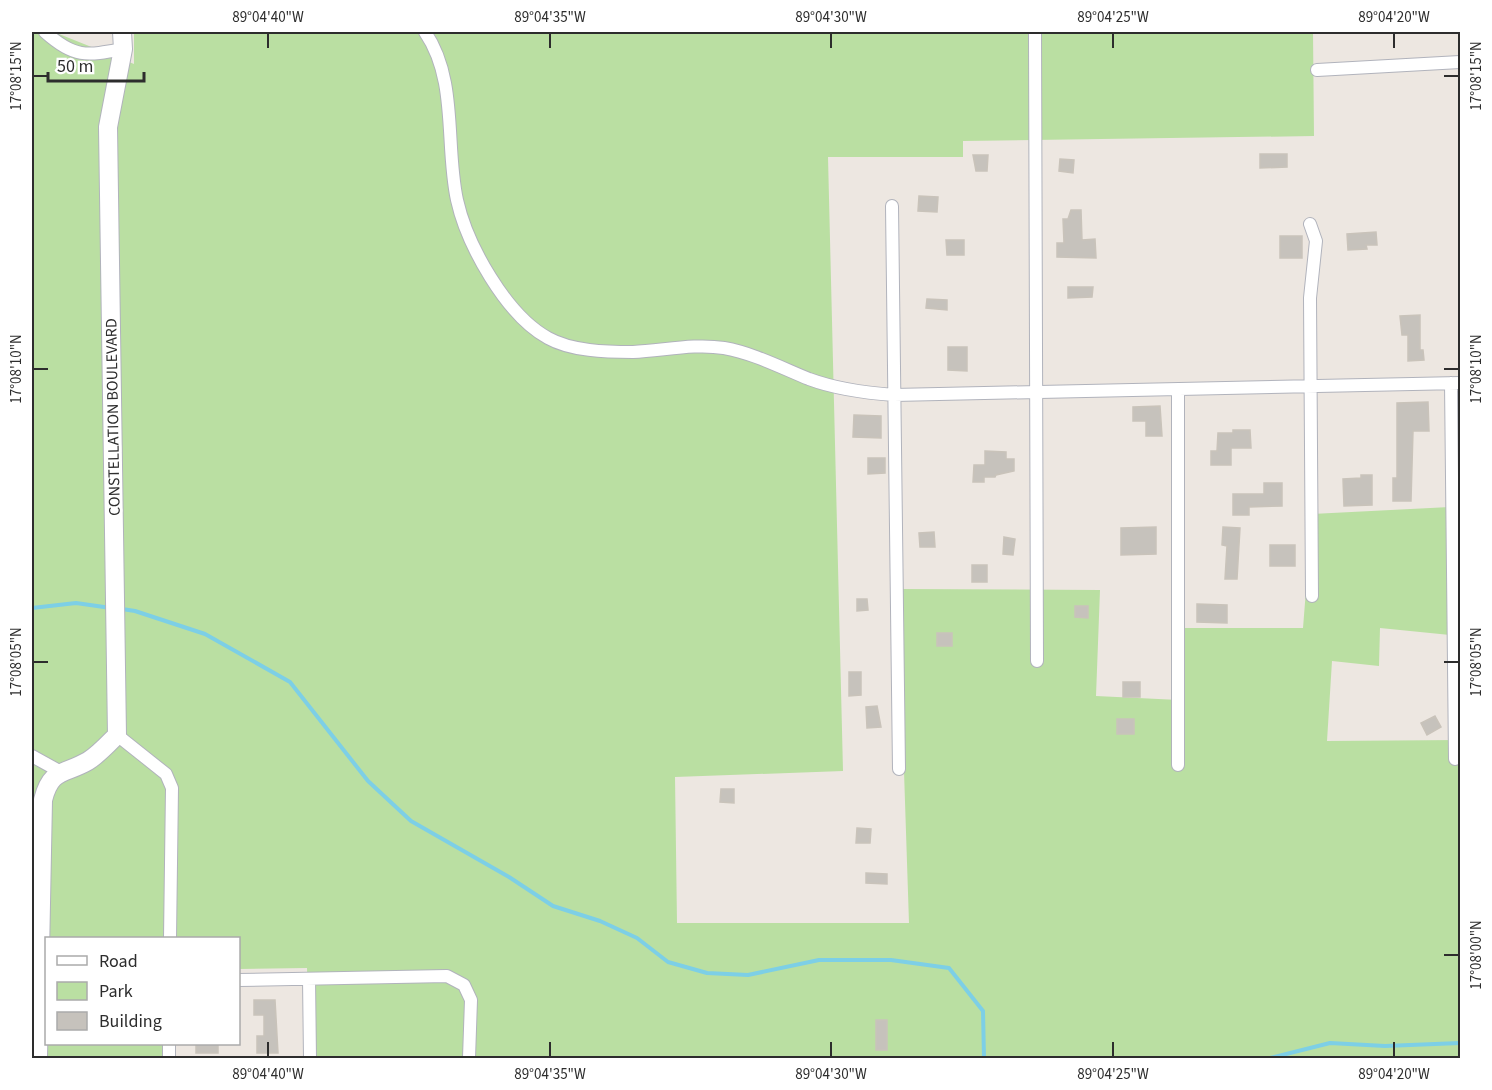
<svg xmlns="http://www.w3.org/2000/svg" width="1492" height="1090" font-family="'Source Sans 3',sans-serif">
	<rect width="100%" height="100%" fill="#ede7e1"/>
	<path fill="#badfa2" d="M32 32H54L134 64V32H1313L1314 136 963 141V157H828L843 771 675 777 677 923H909L898 589 1100 590 1096 696 1179 700 1184 628H1303L1312 514 1450 507V635L1380 628 1379 666 1332 661 1327 741 1460 740V1058H310L307 968 239 969 238 938H46V1044H164V1058H32Z"/>
	<g fill="none" stroke-linecap="round" stroke-linejoin="round">
		<path stroke="#7dcfe6" stroke-width="4" d="M32 608 76 603 111 608
			M122 609 135 611 205 634 290 682 368 781 411 821 509 877 553 906 600 921 637 938 668 962 707 973 748 975 819 960H891L949 968 983 1011 984 1058
			M1270 1058 1330 1043 1385 1046 1460 1043"/>
	</g>
	<path fill="#c6c2bc" stroke="#c9c3ba" stroke-width="1.5" d="M1260 154H1287V167L1260 168Z
		M973 155H988L987 171H976Z
		M1060 159 1074 160 1073 173 1059 171Z
		M919 196 938 197 937 212 918 211Z
		M1071 210H1081L1082 240 1095 239 1096 258 1057 257V243H1064L1063 219H1068Z
		M1376 232 1377 245H1366L1367 249 1348 250 1347 234Z
		M1280 236H1302V258H1280Z
		M946 240H964V255H947Z
		M1068 287H1093L1092 297 1068 298Z
		M927 299 947 300V310L926 308Z
		M1420 315V350H1423L1424 360 1408 361V335H1402L1400 316Z
		M948 347H967V371L948 370Z
		M1428 402 1429 431H1413L1411 501H1393V478H1397V403Z
		M1160 406 1162 436H1146V421H1133V407Z
		M854 415 881 416V438L853 437Z
		M1233 430H1250L1251 448H1231V465H1211V451H1217L1218 433H1233Z
		M985 451 1006 452V459H1014V471L996 475 995 477H984V482H973L974 465H985Z
		M868 458H885V473L868 474Z
		M1361 475H1372V505L1344 506 1343 479 1361 478Z
		M1264 483H1282V506L1249 507V515H1233V494H1264Z
		M1156 527V554L1121 555V528Z
		M1223 527 1240 528 1237 579H1225L1227 546 1222 545Z
		M934 532 935 547H920L919 533Z
		M1004 537 1015 539 1013 555 1003 554Z
		M1270 545H1295V566H1270Z
		M972 565H987V582H972Z
		M857 599H867L868 610 857 611Z
		M1197 604 1227 605V623L1197 622Z
		M1075 606H1088V618L1075 617Z
		M937 633H952V646H937Z
		M849 672H861V695L849 696Z
		M1123 682H1140V697H1123Z
		M877 706 881 727 867 728 866 707Z
		M1435 716 1441 727 1427 735 1421 723Z
		M1117 719H1134V734H1117Z
		M721 789H734V803L720 802Z
		M857 828 871 829 870 843H856Z
		M866 873 887 874V884L866 883Z
		M254 1000H275L278 1053H257V1036H264V1015H254Z
		M876 1020H887V1050H876Z
		M196 1044H218V1053H196Z"/>
	<g fill="none" stroke-linecap="round" stroke-linejoin="round">
		<defs>
			<path id="street" d="M45 32C74 58 86 56 123 49
				M425 32C458 80 445 145 457 200 467 245 506 315 548 338 571 351 606 352 633 352 662 351 694 343 724 348 753 353 782 368 809 379 836 389 866 393 894 395L1460 383
				M1035 32 1037 661
				M1317 70 1460 62
				M892 206 899 769
				M1310 224 1316 241 1310 298 1312 596
				M1451 383 1455 759
				M1178 389V765
				M117 735 166 774 172 788 170 938
				M32 756 61 772
				M309 979 310 1058
				M238 980 447 976 464 985 471 1000 469 1058
				M169 1058V1044"/>
			<path id="secondary" d="M38 1058 43 800C51 768 64 775 88 761 98 755 108 744 117 735L108 127 123 49 122 32"/>
		</defs>
		<use href="#street" stroke="#b1b3bc" stroke-width="14"/>
		<use href="#secondary" stroke="#b1b3bc" stroke-width="20"/>
		<use href="#street" stroke="#fff" stroke-width="12"/>
		<use href="#secondary" stroke="#fff" stroke-width="18"/>
	</g>
	<path fill="none" stroke="#2d2d2d" stroke-width="2" d="M268 33V48M550 33V48M831 33V48M1113 33V48M1394 33V48M33 76H48M1444 76H1459M33 369H48M1444 369H1459M33 662H48M1444 662H1459M1444 955H1459M268 1042V1057M550 1042V1057M831 1042V1057M1113 1042V1057M1394 1042V1057"/>
	<g text-anchor="middle" dominant-baseline="central" stroke-width="5" stroke-linejoin="round" paint-order="stroke">
		<g font-size="16" fill="#2d2d2d" stroke="#fff">
			<text transform="translate(113 417) rotate(-91)">CONSTELLATION BOULEVARD</text>
		</g>
	</g>
	<rect width="1492" height="1090" fill="none" stroke="#ffffff" stroke-width="66"/>
	<rect x="45" y="937" width="195" height="108" fill="#ffffff" stroke="#ababab" stroke-width="1.5"/>
	<rect x="57" y="956" width="30" height="9" fill="#ffffff" stroke="#ababab" stroke-width="1.5"/>
	<text x="99" y="967" font-size="18" fill="#2d2d2d">Road</text>
	<rect x="57" y="982" width="30" height="18" fill="#badfa2" stroke="#ababab" stroke-width="1.5"/>
	<text x="99" y="997" font-size="18" fill="#2d2d2d">Park</text>
	<rect x="57" y="1012" width="30" height="18" fill="#c6c2bc" stroke="#ababab" stroke-width="1.5"/>
	<text x="99" y="1027" font-size="18" fill="#2d2d2d">Building</text>
	<path d="M48 72v9h96v-9" fill="none" stroke="#2d2d2d" stroke-width="3"/>
	<text x="57" y="72" font-size="18" fill="#2d2d2d" stroke="#ffffff" stroke-width="4.5" paint-order="stroke">50 m</text>
	<rect x="33" y="33" width="1426" height="1024" fill="none" stroke="#2d2d2d" stroke-width="2"/>
	<g font-size="15" text-anchor="middle" fill="#2d2d2d">
		<text x="268" y="22">89°04'40"W</text>
		<text x="550" y="22">89°04'35"W</text>
		<text x="831" y="22">89°04'30"W</text>
		<text x="1113" y="22">89°04'25"W</text>
		<text x="1394" y="22">89°04'20"W</text>
		<text transform="translate(16 76) rotate(-90)" y="5">17°08'15"N</text>
		<text transform="translate(1476 76) rotate(-90)" y="5">17°08'15"N</text>
		<text transform="translate(16 369) rotate(-90)" y="5">17°08'10"N</text>
		<text transform="translate(1476 369) rotate(-90)" y="5">17°08'10"N</text>
		<text transform="translate(16 662) rotate(-90)" y="5">17°08'05"N</text>
		<text transform="translate(1476 662) rotate(-90)" y="5">17°08'05"N</text>
		<text transform="translate(1476 955) rotate(-90)" y="5">17°08'00"N</text>
		<text x="268" y="1079">89°04'40"W</text>
		<text x="550" y="1079">89°04'35"W</text>
		<text x="831" y="1079">89°04'30"W</text>
		<text x="1113" y="1079">89°04'25"W</text>
		<text x="1394" y="1079">89°04'20"W</text>
	</g>
</svg>
